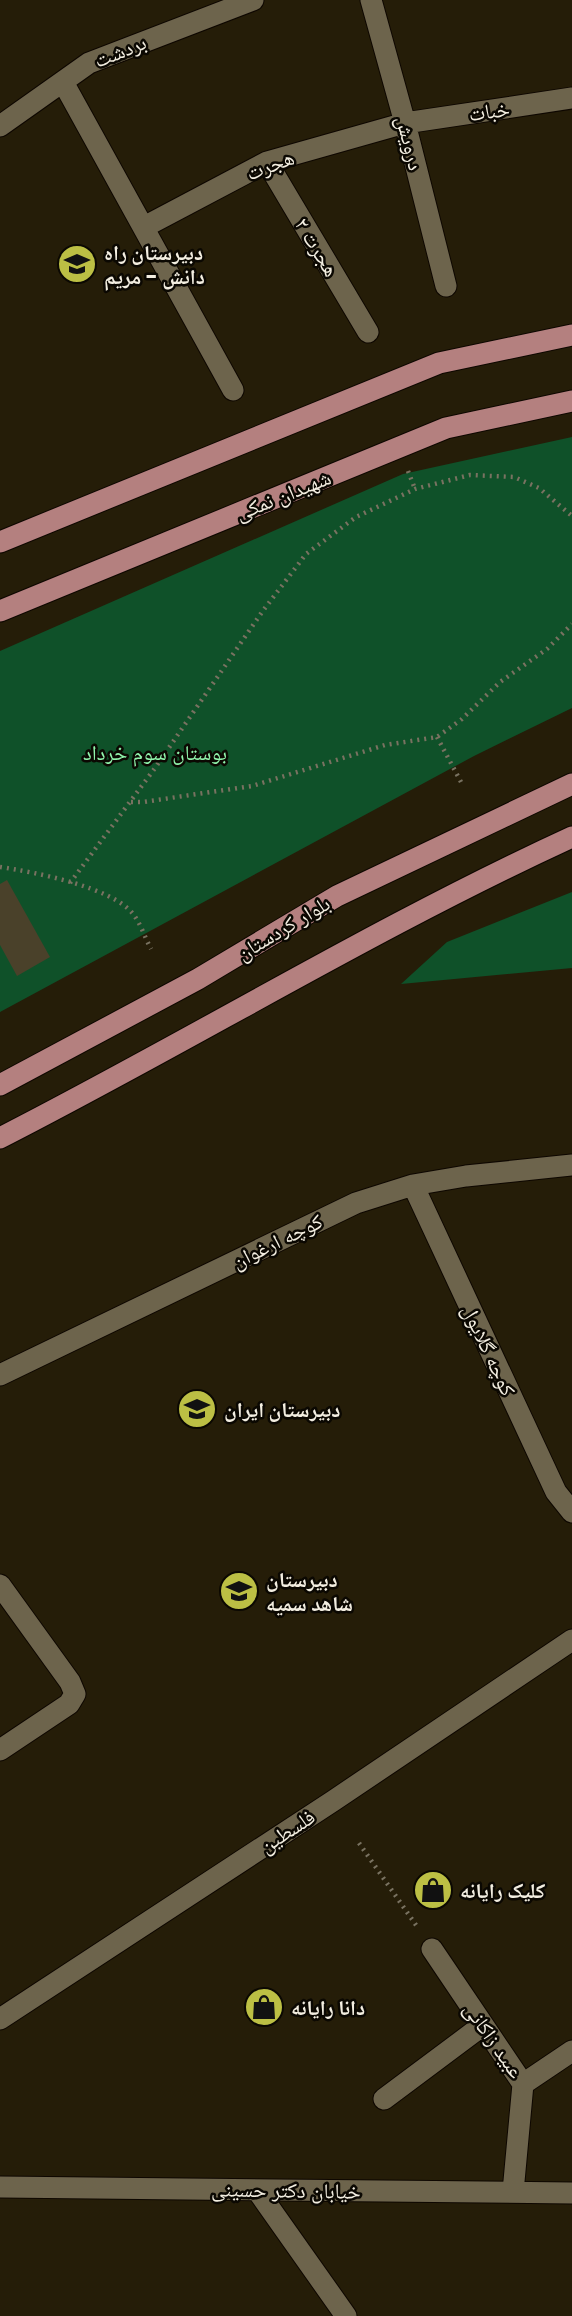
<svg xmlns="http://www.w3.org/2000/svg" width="572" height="2316" font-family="Poppins,'Noto Naskh Arabic',sans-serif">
	<rect width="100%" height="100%" fill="#251d08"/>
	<path fill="#0f5129" d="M572 437V708L474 756 0 1012V651L403 474Z
		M572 892V968L401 984 447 942Z"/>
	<path fill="#4a412a" d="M7 880 50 957 17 976 0 945V884Z"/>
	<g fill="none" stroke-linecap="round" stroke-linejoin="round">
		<defs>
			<path id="minor" d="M371 0 405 123 446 286
				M63 82 233 390
				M0 126 89 63 253 0
				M267 162 368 332
				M144 227 267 162 405 123 572 98
				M413 1185 556 1492 572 1512
				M0 1375 356 1203 413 1185 466 1176 572 1165
				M0 1585 70 1682 75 1694 69 1704 0 1750
				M432 1949 523 2084
				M0 2019 333 1801 572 1640
				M523 2084 572 2051
				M384 2099 483 2025
				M0 2187 572 2193
				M257 2190 346 2316
				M513 2192 523 2084"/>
			<path id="major" d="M0 542 439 363 572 335
				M0 611 446 428 572 401
				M0 1085 198 979 337 896 572 784
				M0 1138C192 1040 376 927 572 837"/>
		</defs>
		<use href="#minor" stroke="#0e0700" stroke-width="23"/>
		<use href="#major" stroke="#0e0700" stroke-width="23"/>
		<path stroke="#797261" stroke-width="4.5" stroke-dasharray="2 5" stroke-linecap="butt" d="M408 471 415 489
			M437 737 461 782
			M131 802H143L252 786 385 745 437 737 462 719 500 682 547 649 572 624
			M0 867C34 872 112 887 133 914 141 924 145 938 151 949
			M70 883 155 768 262 612 306 554 356 517 415 489 470 475 514 477 539 488 572 516
			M359 1843 418 1928"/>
		<use href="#minor" stroke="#6d644c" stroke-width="21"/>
		<use href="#major" stroke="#b4807f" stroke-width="21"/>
	</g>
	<defs>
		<symbol id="school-disc" viewBox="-11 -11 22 22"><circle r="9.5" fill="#bcbf44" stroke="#0b0802"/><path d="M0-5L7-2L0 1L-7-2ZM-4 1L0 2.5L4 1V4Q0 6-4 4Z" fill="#111"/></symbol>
		<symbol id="shop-disc" viewBox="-11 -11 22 22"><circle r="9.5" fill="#bcbf44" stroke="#0b0802"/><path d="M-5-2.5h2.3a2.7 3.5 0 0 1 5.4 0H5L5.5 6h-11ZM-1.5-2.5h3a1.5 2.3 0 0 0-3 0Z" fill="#111"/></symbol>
	</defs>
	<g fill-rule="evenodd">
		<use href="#school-disc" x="55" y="242" width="44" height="44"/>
		<use href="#school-disc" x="175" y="1387" width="44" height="44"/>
		<use href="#school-disc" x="217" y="1569" width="44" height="44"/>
		<use href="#shop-disc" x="411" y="1868" width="44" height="44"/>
		<use href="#shop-disc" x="242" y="1985" width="44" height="44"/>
	</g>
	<g text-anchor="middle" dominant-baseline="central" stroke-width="5" stroke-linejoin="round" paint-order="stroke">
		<g font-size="21" fill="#f3eee1" stroke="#0b0802">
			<text transform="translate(120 51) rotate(-22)">بردشت</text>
			<text transform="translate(489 111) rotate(-8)">خبات</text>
			<text transform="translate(410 143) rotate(76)">درویش</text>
			<text transform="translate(270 165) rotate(-21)">هجرت</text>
			<text transform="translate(317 247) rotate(59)">هجرت ۲</text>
			<text transform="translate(283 495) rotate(-22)">شهیدان نمکی</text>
			<text transform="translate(283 928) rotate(-31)">بلوار کردستان</text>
			<text transform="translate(277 1241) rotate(-26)">کوچه ارغوان</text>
			<text transform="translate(489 1350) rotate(65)">کوچه گلایول</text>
			<text transform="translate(287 1831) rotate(-33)">فلسطین</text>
			<text transform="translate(494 2040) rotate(55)">عبید زاکانی</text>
			<text transform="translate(286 2190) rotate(1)">خیابان دکتر حسینی</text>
		</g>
		<g font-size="21" font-weight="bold" fill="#f3eee1" stroke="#0b0802" text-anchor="start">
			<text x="104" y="252">دبیرستان راه<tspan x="104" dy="24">دانش - مریم</tspan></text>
			<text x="224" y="1409">دبیرستان ایران</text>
			<text x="266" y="1579">دبیرستان<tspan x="266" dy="24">شاهد سمیه</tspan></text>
			<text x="460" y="1890">کلیک رایانه</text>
			<text x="291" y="2007">دانا رایانه</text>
		</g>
		<g font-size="21" fill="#91f5ac" stroke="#0b0802">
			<text x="155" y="752">بوستان سوم خرداد</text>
		</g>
	</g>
</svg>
